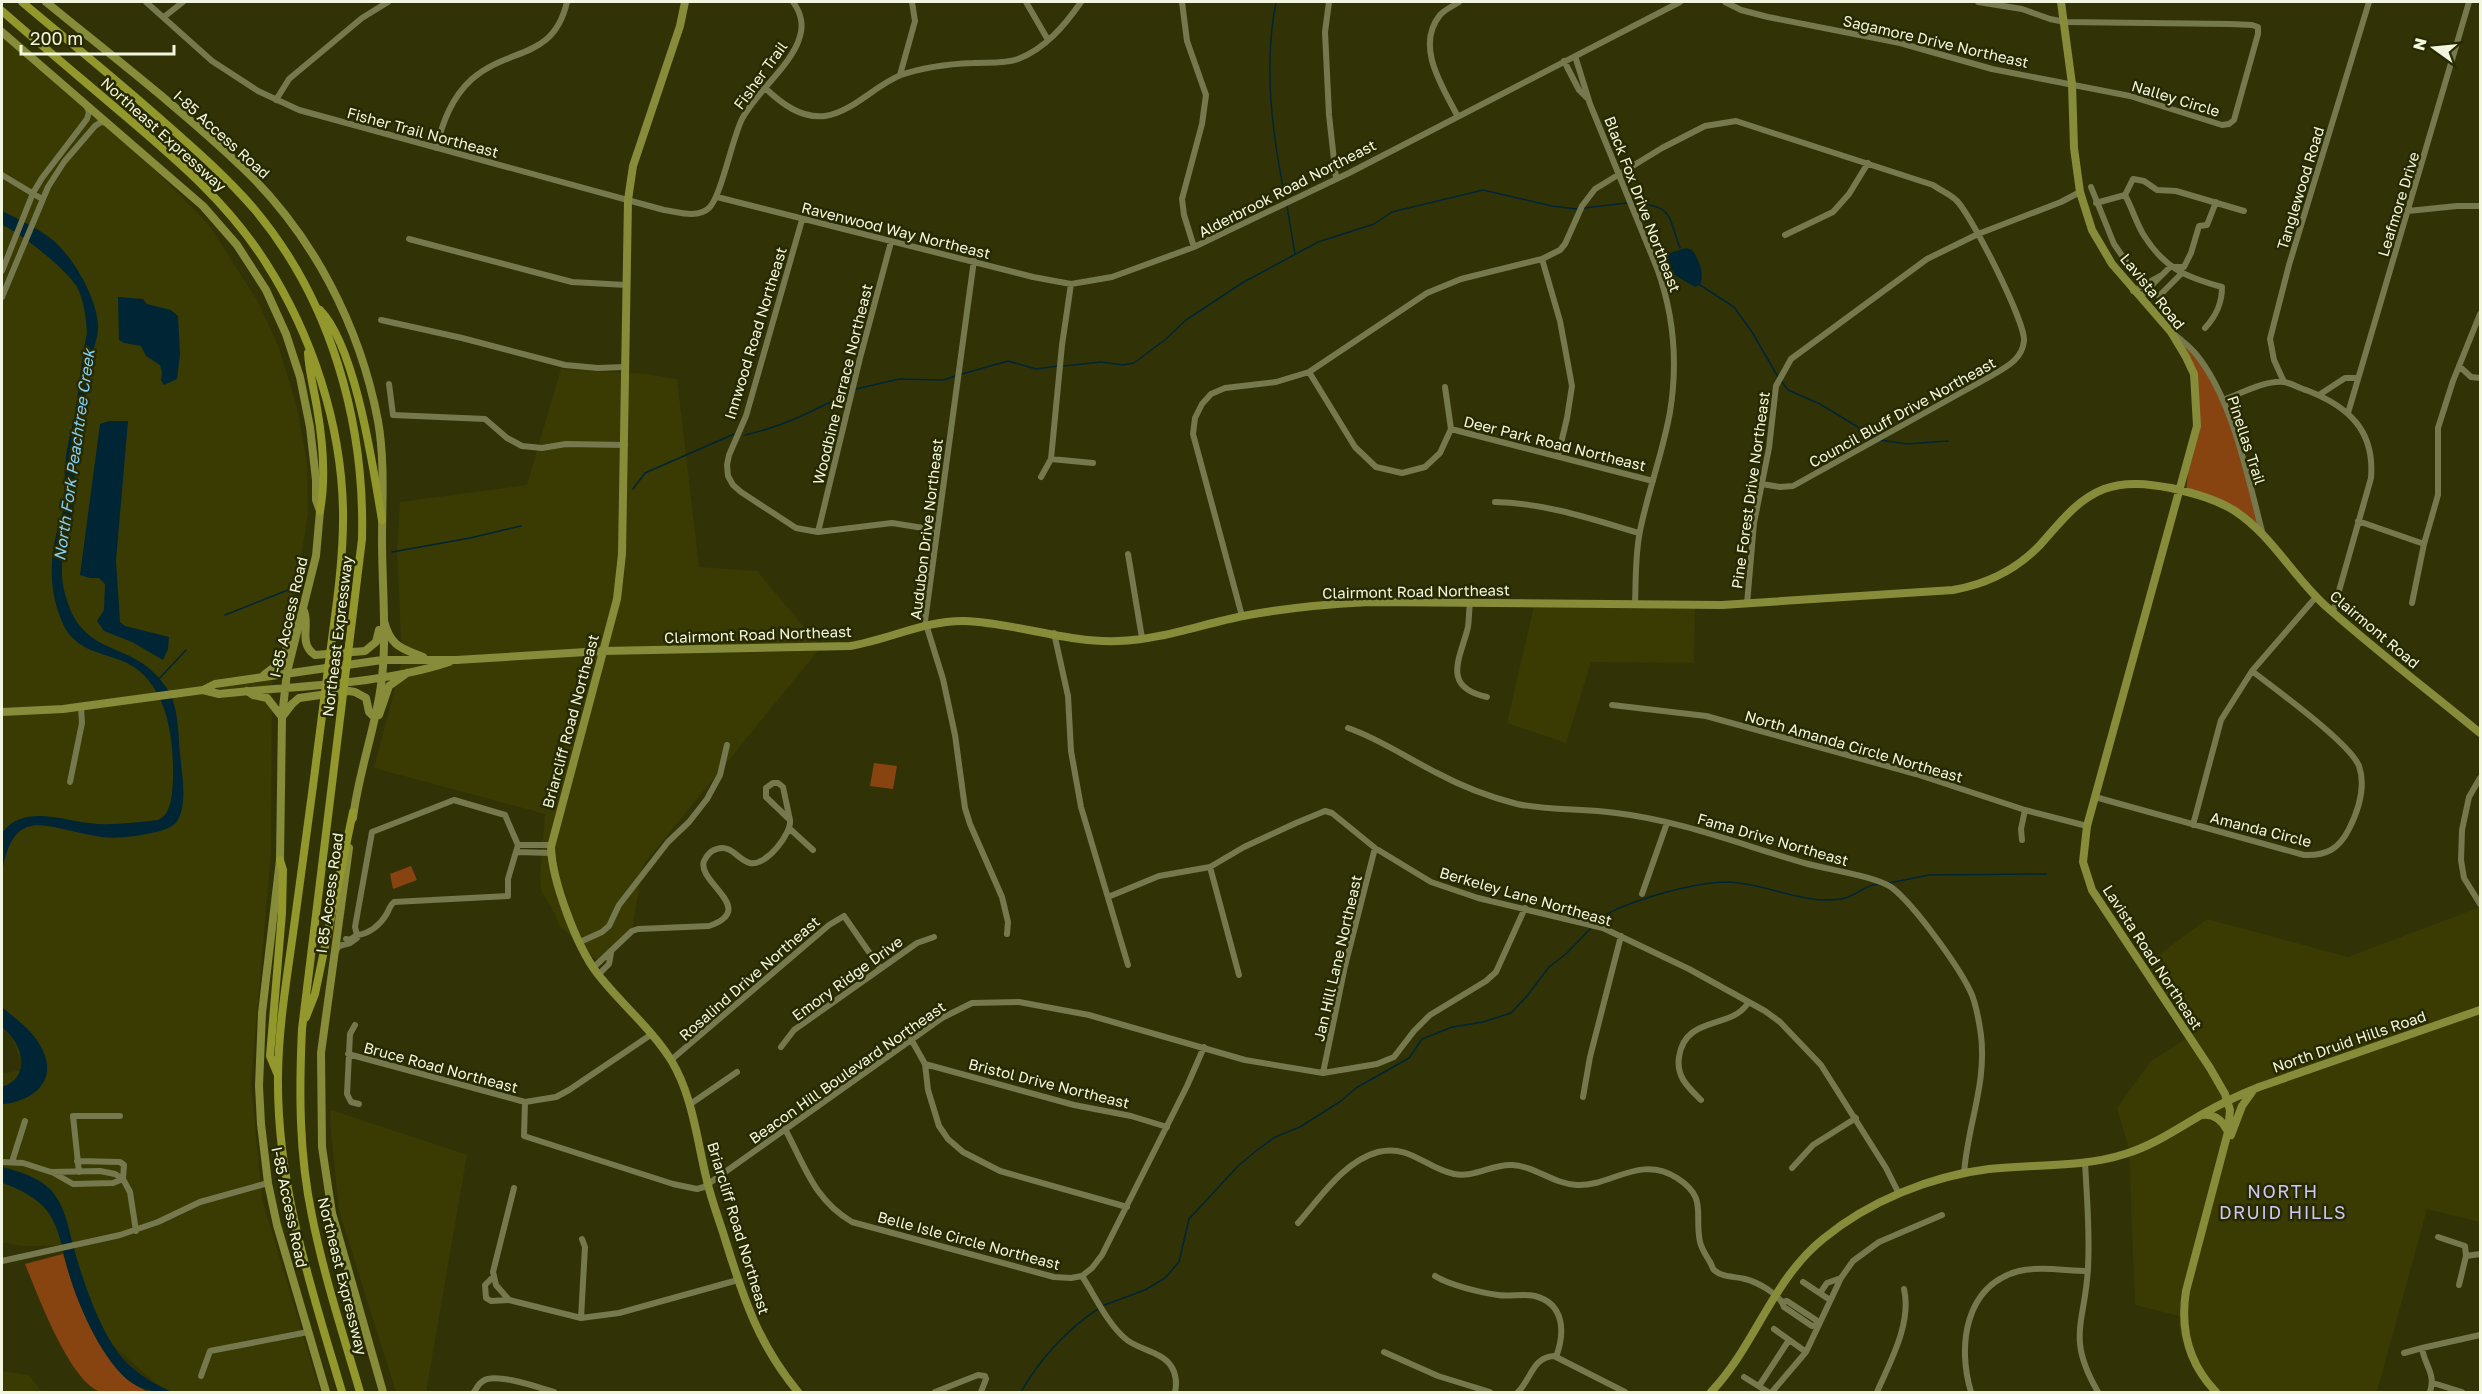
<svg xmlns="http://www.w3.org/2000/svg" width="2482" height="1394" font-family="'Golos Text',sans-serif">
	<rect width="100%" height="100%" fill="#313307"/>
	<path fill="#393b03" d="M2 32 94 108 209 225 257 300 278 345 297 407 307 462 308 513 295 594 272 680 271 853 251 1083 262 1199 320 1392H166L86 1322 74 1245 23 1246 2 1242V1073L25 1070 2 1014Z
		M561 369 646 374 677 379 699 567 757 571 821 647 643 865 632 931 601 964 559 925 555 914 541 890 540 878 545 814 374 768 402 661 397 549 400 502 527 485Z
		M1535 602 1695 605 1694 663 1591 662 1566 743 1507 723Z
		M2480 907V1222L2427 1209 2377 1392H2213L2193 1365 2180 1335 2179 1316 2135 1305 2129 1149 2117 1108 2151 1061 2194 1033 2144 966 2207 919 2348 957Z
		M331 1110 467 1155 426 1392H396L339 1211 330 1122Z
		M2 1371 29 1375 42 1392H2Z"/>
	<path fill="#874411" d="M2171 332C2179 338 2189 345 2195 353 2231 405 2245 466 2259 526L2217 502 2186 492 2190 450 2197 426 2194 374Z
		M874 763 897 766 893 789 870 786Z
		M411 866 417 880 393 889 390 874Z
		M63 1254C75 1295 95 1350 127 1379 133 1384 141 1388 147 1392 135 1392 112 1394 101 1392 70 1383 37 1293 25 1264Z"/>
	<path fill="#002535" d="M2 211C18 219 36 227 50 238 72 254 97 298 98 325 99 342 88 358 87 375 86 403 80 429 76 457 74 475 75 494 73 513 69 541 57 559 64 590 81 663 132 636 166 687 179 706 178 732 180 754 182 774 187 800 179 818 175 827 164 830 156 832 138 836 114 840 96 836 46 828 14 804 2 872V833C25 802 67 823 98 824 118 825 138 822 158 820 172 814 172 794 173 780 174 739 168 684 127 663 103 652 76 652 63 624 50 595 49 565 56 535 59 525 63 514 64 504 65 486 64 467 67 449 69 437 73 426 75 414 79 387 81 360 87 333 86 319 84 299 77 287 67 270 20 232 2 225Z
		M1686 248 1692 250C1699 259 1705 275 1700 285L1695 287 1671 273 1664 258 1670 253Z
		M118 297 143 299 147 304 171 310 178 316 180 354 177 379 164 385 161 380 162 373 160 365 146 356 141 346 124 343 119 340Z
		M109 421H128L116 561 120 622 125 626 169 637 168 649 163 660 132 642 104 631 97 621 104 610 105 584 99 578H90L80 575 100 424Z
		M2 1007C13 1017 27 1026 36 1039 60 1072 43 1098 5 1104H2V1087C33 1077 22 1042 2 1027Z
		M2 1167C20 1172 37 1176 51 1190 65 1206 68 1226 73 1245 82 1279 103 1342 129 1365 142 1377 156 1385 172 1392 157 1392 145 1391 132 1383 105 1365 79 1308 70 1277 63 1256 61 1230 48 1212 38 1198 18 1188 2 1183Z"/>
	<g fill="none" stroke-linecap="round" stroke-linejoin="round">
		<path stroke="#002535" stroke-width="1.5" d="M1276 2C1263 66 1272 137 1286 201
			M1632 202C1674 207 1667 213 1680 248
			M1287 206 1295 254
			M1584 208 1627 203
			M1700 285 1734 307 1752 332 1778 377
			M1064 366 1101 362 1123 365 1134 363 1166 339 1186 320 1242 283 1318 242 1374 224 1392 212 1483 190 1552 206 1577 209
			M962 374 1008 361 1036 369 1059 366
			M1781 381 1788 390 1820 404 1876 438
			M856 389 899 379 944 380 955 376
			M745 435C782 427 816 410 849 392
			M1880 440 1907 444 1948 441
			M633 489 645 473 734 434
			M392 552 470 538 521 526
			M225 615 298 586
			M158 680 186 650
			M1889 883 1929 875 2046 874
			M1593 924C1617 902 1695 882 1728 882 1759 883 1791 898 1822 900 1829 900 1839 900 1845 898 1857 895 1865 885 1878 884
			M1102 1306 1145 1290 1165 1278 1179 1262 1189 1219 1238 1166 1256 1151 1275 1137 1300 1127 1341 1101 1356 1088 1409 1058 1422 1039 1452 1027 1483 1022 1511 1013 1527 996 1549 967 1567 953 1591 928
			M1021 1392C1039 1360 1067 1329 1098 1309"/>
		<path stroke="#75794d" stroke-width="6" d="M146 2 212 61 258 91 299 110 664 210C678 212 697 219 709 208 721 197 732 139 742 119 756 92 793 64 800 36 804 24 800 11 793 2
			M1026 2 1048 40
			M1182 2 1187 41 1206 95 1202 124 1182 199 1184 215 1194 247
			M1329 2 1325 32 1329 115 1336 178
			M1725 2 1741 10 1768 17 1900 43 1992 69 2130 96 2222 125 2229 124 2234 120 2258 34V27L2252 25 2230 24 2065 22 2050 19 2022 9 1978 2
			M164 17 183 2
			M1575 56 1590 104 1657 268C1674 315 1678 363 1670 412 1663 452 1648 491 1640 531 1635 555 1636 580 1635 604
			M1564 61 1579 90 1587 98
			M900 75 915 21 912 2
			M765 88C781 103 801 119 825 116 853 112 875 85 901 75 924 67 948 64 973 63 987 62 1004 64 1018 59 1045 49 1065 25 1081 2
			M276 100 289 79 362 18 388 2
			M1457 115C1442 86 1415 46 1440 15 1444 10 1453 6 1459 2
			M436 148C443 122 451 98 472 79 510 46 553 61 567 2
			M2 175 42 199
			M2091 187 2114 244 2139 280 2149 289
			M717 197 1033 277 1071 284 1112 277 1194 247 1349 173 1680 2
			M2096 203 2125 195
			M2408 211 2457 206H2480
			M802 220 746 416 729 455 727 465 728 476 733 485 741 492 796 528 818 532 892 523 936 530
			M1785 235 1833 212 1849 194 1868 163
			M409 239 572 282 626 285
			M1542 259 1560 321 1572 386 1567 418 1558 456
			M974 260 925 621 943 679 955 735 965 808 970 824 1002 897 1008 922 1007 934
			M2 271 33 193 42 178 87 119 89 112 86 105
			M2133 291 2160 276
			M2159 296 2181 274
			M2 297 48 187 64 162 95 126 101 122 107 123
			M2140 297 2170 267H2184L2191 253 2199 226 2207 225 2216 202
			M381 320 462 338 565 365 598 368 625 367
			M2205 328C2216 316 2222 304 2222 287 2185 277 2164 268 2143 234 2136 222 2132 208 2125 195L2133 179 2144 181 2157 190 2176 191 2244 211
			M2174 334C2181 340 2189 346 2195 353 2233 398 2248 479 2263 535
			M2459 366 2471 377 2480 378
			M1309 372 1355 447 1376 467 1402 473 1425 467 1440 453 1451 429 1445 387
			M2284 382 2274 360 2270 339 2289 265 2369 2
			M389 384 393 415 485 419 507 438 522 446 542 448 566 444 625 445
			M2319 395 2345 378H2357
			M2223 400C2240 394 2265 380 2284 382 2291 383 2299 388 2306 390 2348 406 2375 430 2371 478L2333 612
			M2348 413 2469 2
			M1451 429 1653 481
			M1051 459 1093 463
			M1041 477 1051 459 1062 345 1071 284
			M1495 502C1545 503 1592 519 1639 533
			M2358 521 2424 544
			M818 532 860 358 891 242
			M1128 554 1142 638
			M1470 603C1469 611 1469 619 1468 627 1461 657 1440 687 1487 697
			M2412 603 2424 544 2438 495V428L2453 381 2480 314
			M1747 604 1754 523 1769 448 1776 386 1791 359 1927 259 1978 234 2061 202 2080 192
			M1242 616 1193 434 1195 418 1202 404 1211 394 1225 388 1276 382 1309 372 1427 293 1461 279 1542 259 1560 250 1565 244 1582 206 1595 189 1662 148 1705 126 1736 121 1933 185C1940 190 1950 194 1956 200 1971 214 2026 323 2024 341 2022 360 2006 367 1991 376L1793 486 1780 487 1762 484
			M1054 633 1068 696 1071 751 1081 807 1128 965
			M1612 705 1706 716 1916 774 2025 810 2087 826
			M1348 728C1380 739 1407 758 1437 773 1461 786 1490 797 1517 804 1550 811 1583 808 1616 813 1683 821 1744 846 1808 864 1830 870 1874 876 1891 887 1913 903 1961 969 1972 995 1977 1008 1979 1021 1981 1035 1987 1084 1967 1127 1964 1174
			M2480 778 2469 797 2462 830 2461 860 2464 878 2480 904
			M70 782 82 723 81 707
			M773 783H778L783 787 790 820 766 797V788Z
			M2095 797 2304 855C2326 856 2339 849 2349 829 2358 811 2366 786 2359 766 2350 743 2275 689 2252 671
			M454 800 505 815 518 845 508 879V896L394 902C389 906 390 909 386 915 380 925 369 934 357 935L355 927 372 832Z
			M2193 825 2221 720 2252 671 2316 597
			M790 829 813 850
			M2022 840 2021 829 2025 810
			M518 845H551
			M518 852 551 853
			M1210 867 1239 975
			M1642 894 1667 823
			M1108 897 1159 876 1210 867 1244 847 1296 823 1325 811 1332 813 1375 848 1431 882 1478 898 1603 928 1689 969 1765 1011 1780 1022 1821 1065 1886 1168 1899 1194
			M580 942 602 932 609 926 619 905 668 842 689 822 707 799 720 775 727 745
			M335 952 339 946 350 943 357 938V935L350 940 346 939
			M593 968 632 931 638 929 709 926C759 909 696 882 704 861 707 855 711 850 717 849 731 844 738 860 750 863 766 867 792 833 790 820
			M598 975 609 964 611 953
			M355 1025 350 1034 347 1094 351 1102 359 1104
			M911 1039 925 1064 928 1090 939 1126 948 1139 963 1152 1000 1171 1127 1207
			M781 1047 794 1030 917 943 934 937
			M348 1054 525 1102 556 1097 569 1090 652 1034
			M671 1060 829 925 844 916 880 968
			M925 1064 1074 1105 1131 1116 1167 1127
			M1323 1073 1345 966 1375 848
			M1583 1097 1590 1057 1621 936
			M1701 1100C1688 1087 1676 1077 1679 1057 1685 1015 1731 1030 1748 1003
			M525 1102 524 1136 673 1184 697 1189 704 1187 942 1018 972 1003 1019 1002 1089 1015 1245 1060 1323 1073 1377 1064 1394 1057 1414 1031 1430 1015 1486 981 1496 972 1525 908
			M689 1105 737 1072
			M785 1129C805 1166 814 1200 852 1222L1054 1277 1071 1278 1082 1276 1092 1268 1102 1255 1187 1086 1204 1047
			M2 1162 23 1163 51 1172 100 1171 115 1174 123 1179 130 1192 136 1231
			M12 1162 25 1121
			M2085 1163C2087 1198 2090 1233 2088 1268 2085 1324 2066 1337 2098 1392
			M1792 1168 1813 1145 1856 1118
			M52 1172 73 1184 113 1183 123 1179 124 1165 120 1162 77 1161
			M79 1172 73 1116H120
			M514 1188 493 1272 496 1285 509 1300 581 1318 619 1313 738 1280
			M1298 1223C1320 1198 1344 1161 1378 1152 1410 1144 1425 1168 1454 1174 1474 1178 1492 1164 1512 1165 1535 1166 1553 1184 1577 1185 1610 1187 1640 1154 1677 1178 1708 1198 1694 1213 1700 1242 1702 1250 1706 1255 1710 1262 1712 1265 1712 1268 1714 1270 1723 1278 1734 1276 1745 1279 1757 1282 1780 1294 1784 1307L1812 1326 1818 1324
			M2438 1237 2465 1246 2466 1256 2480 1254
			M2 1261 120 1235 158 1222 200 1202 268 1183
			M494 1276 485 1285 486 1298 491 1301 508 1300
			M1082 1276C1095 1296 1108 1325 1127 1340 1140 1350 1162 1352 1171 1366 1176 1373 1177 1384 1175 1392
			M1435 1276C1449 1285 1482 1293 1498 1295 1510 1297 1523 1293 1535 1296 1565 1304 1565 1333 1556 1357
			M1803 1282 1830 1300
			M2459 1285 2466 1256
			M1820 1293 1827 1283 1841 1278
			M1782 1302 1787 1301 1816 1320 1818 1324
			M581 1318 585 1247 582 1239
			M1774 1329 1806 1352
			M1384 1352 1438 1376 1490 1392
			M2404 1353 2422 1348
			M201 1376 210 1351 308 1332
			M1744 1377 1768 1392
			M2433 1383 2462 1392
			M1759 1386 1789 1340
			M474 1392C476 1389 479 1383 483 1381 496 1372 540 1388 554 1392
			M935 1392 978 1375 985 1376 986 1379 981 1392
			M1518 1392C1531 1380 1532 1357 1554 1356L1625 1392
			M1772 1392 1806 1352 1841 1278 1853 1261 1879 1242 1942 1215
			M1877 1392C1890 1362 1912 1323 1904 1289
			M1971 1392C1957 1346 1965 1285 2019 1271 2040 1266 2067 1271 2088 1271
			M2430 1392C2436 1373 2425 1367 2422 1348L2480 1335"/>
		<path stroke="#868c39" stroke-width="8" d="M46 2C112 56 181 109 243 168 313 235 360 326 378 421 385 461 382 500 382 540 382 589 388 645 380 692 373 735 358 776 353 818
			M685 2 680 26 633 166 628 200 622 554 617 599 551 847C552 881 577 947 597 973 620 1003 651 1028 671 1060 693 1096 697 1141 707 1181 712 1202 720 1222 726 1242 744 1300 759 1345 798 1392
			M2061 2 2072 84 2074 148 2080 192 2092 230 2112 264 2171 332 2186 357 2194 374 2197 426 2087 826 2083 862 2092 890 2210 1068 2225 1094 2230 1110 2228 1132 2186 1291C2180 1329 2189 1364 2216 1392
			M2 32 203 206 237 245 266 290 286 334 300 377 310 427 316 480V500L320 511 316 556 287 672 282 717 280 860 262 1013 259 1086 261 1124 268 1183 277 1225 326 1392
			M304 611C310 627 298 643 315 655L365 651 376 642 379 630
			M384 621C391 647 401 648 423 657
			M264 675 282 661 294 626
			M203 690 219 694C291 686 380 685 449 662
			M247 691 253 695 267 698 282 717
			M2 712 63 709 203 690 215 684 382 660H456L603 651 850 646C888 640 925 620 965 621 1016 623 1067 643 1118 641 1160 640 1202 624 1243 616 1285 608 1327 604 1370 602L1722 605 1953 590C1987 584 2016 570 2040 545 2060 523 2076 500 2104 489 2126 481 2149 484 2171 488 2193 493 2216 499 2235 511 2273 536 2295 580 2329 609 2378 652 2430 692 2480 733
			M282 717 292 704 299 698 349 691 355 692 366 698 369 712 374 717
			M374 717 379 715 389 686 407 673
			M349 848 321 1053 322 1147 332 1213 383 1392
			M2201 1115C2213 1113 2222 1120 2227 1130
			M2231 1135 2242 1106 2252 1092
			M1711 1392C1755 1346 1772 1280 1823 1239 1869 1201 1931 1176 1989 1169 2034 1164 2081 1168 2125 1154 2152 1146 2177 1129 2201 1115 2220 1104 2239 1095 2259 1087L2480 1010"/>
		<path stroke="#92982c" stroke-width="8" d="M22 2C67 40 113 77 157 116 191 146 225 175 255 210 331 301 365 422 362 539L302 1029C299 1092 299 1154 312 1216 324 1276 343 1334 360 1392
			M2 11C42 46 83 80 124 115 177 160 229 204 266 263 312 335 341 423 343 509 344 565 334 621 327 677 317 758 306 838 295 919 288 972 278 1026 278 1079 277 1188 312 1290 342 1392
			M320 310C356 347 373 468 382 520
			M308 353C309 372 314 389 317 408 323 442 326 478 320 511
			M306 1017 315 994 353 812
			M277 1073 270 1056 282 913 283 870 280 860"/>
	</g>
	<g text-anchor="middle" dominant-baseline="central" stroke-width="5" stroke-linejoin="round" paint-order="stroke">
		<g font-size="15" fill="#f3f6de" stroke="#272900">
			<text transform="translate(1936 41) rotate(13)">Sagamore Drive Northeast</text>
			<text transform="translate(760 75) rotate(-54)">Fisher Trail</text>
			<text transform="translate(2176 98) rotate(17)">Nalley Circle</text>
			<text transform="translate(423 132) rotate(15)">Fisher Trail Northeast</text>
			<text transform="translate(164 134) rotate(42)">Northeast Expressway</text>
			<text transform="translate(222 134) rotate(42)">I-85 Access Road</text>
			<text transform="translate(1287 188) rotate(-27)">Alderbrook Road Northeast</text>
			<text transform="translate(2300 188) rotate(-73)">Tanglewood Road</text>
			<text transform="translate(1643 204) rotate(69)">Black Fox Drive Northeast</text>
			<text transform="translate(2398 204) rotate(-73)">Leafmore Drive</text>
			<text transform="translate(896 230) rotate(14)">Ravenwood Way Northeast</text>
			<text transform="translate(2153 291) rotate(51)">Lavista Road</text>
			<text transform="translate(755 333) rotate(-73)">Innwood Road Northeast</text>
			<text transform="translate(842 384) rotate(-76)">Woodbine Terrace Northeast</text>
			<text transform="translate(1902 412) rotate(-29)">Council Bluff Drive Northeast</text>
			<text transform="translate(2247 440) rotate(72)">Pinellas Trail</text>
			<text transform="translate(1555 443) rotate(14)">Deer Park Road Northeast</text>
			<text transform="translate(1750 490) rotate(-82)">Pine Forest Drive Northeast</text>
			<text transform="translate(926 529) rotate(-83)">Audubon Drive Northeast</text>
			<text transform="translate(1416 591) rotate(-1)">Clairmont Road Northeast</text>
			<text transform="translate(288 617) rotate(-77)">I-85 Access Road</text>
			<text transform="translate(2375 629) rotate(40)">Clairmont Road</text>
			<text transform="translate(758 634) rotate(-2)">Clairmont Road Northeast</text>
			<text transform="translate(337 636) rotate(-83)">Northeast Expressway</text>
			<text transform="translate(570 721) rotate(-75)">Briarcliff Road Northeast</text>
			<text transform="translate(1854 746) rotate(16)">North Amanda Circle Northeast</text>
			<text transform="translate(2261 829) rotate(14)">Amanda Circle</text>
			<text transform="translate(1773 839) rotate(16)">Fama Drive Northeast</text>
			<text transform="translate(329 893) rotate(-82)">I 85 Access Road</text>
			<text transform="translate(1526 896) rotate(16)">Berkeley Lane Northeast</text>
			<text transform="translate(2153 957) rotate(57)">Lavista Road Northeast</text>
			<text transform="translate(1337 958) rotate(-77)">Jan Hill Lane Northeast</text>
			<text transform="translate(749 978) rotate(-41)">Rosalind Drive Northeast</text>
			<text transform="translate(847 978) rotate(-36)">Emory Ridge Drive</text>
			<text transform="translate(2349 1041) rotate(-19)">North Druid Hills Road</text>
			<text transform="translate(441 1067) rotate(15)">Bruce Road Northeast</text>
			<text transform="translate(847 1072) rotate(-35)">Beacon Hill Boulevard Northeast</text>
			<text transform="translate(1049 1083) rotate(14)">Bristol Drive Northeast</text>
			<text transform="translate(290 1207) rotate(78)">I-85 Access Road</text>
			<text transform="translate(739 1228) rotate(73)">Briarcliff Road Northeast</text>
			<text transform="translate(969 1240) rotate(15)">Belle Isle Circle Northeast</text>
			<text transform="translate(343 1276) rotate(76)">Northeast Expressway</text>
		</g>
		<g font-size="16" font-style="italic" fill="#83cff7" stroke="#272900">
			<text transform="translate(74 455) rotate(-82)">North Fork Peachtree Creek</text>
		</g>
		<g font-size="18" letter-spacing="1.5" fill="#cfc8f4" stroke="#272900">
			<text x="2283" y="1191">NORTH<tspan x="2283" dy="21">DRUID HILLS</tspan></text>
		</g>
	</g>
	<rect width="2482" height="1394" fill="none" stroke="#f3f6de" stroke-width="6"/>
	<g transform="translate(2434 48) rotate(285)" stroke="#272900" stroke-width="4.5" paint-order="stroke">
	<path d="M0-4.5L10 22L0 15L-10 22Z" fill="#f3f6de"/>
	<text y="-9" font-size="16" font-weight="bold" text-anchor="middle" fill="#f3f6de">N</text>
	</g>
	<path d="M21 45v9h153v-9" fill="none" stroke="#f3f6de" stroke-width="3"/>
	<text x="30" y="45" font-size="18" fill="#f3f6de" stroke="#272900" stroke-width="4.5" paint-order="stroke">200 m</text>
</svg>
